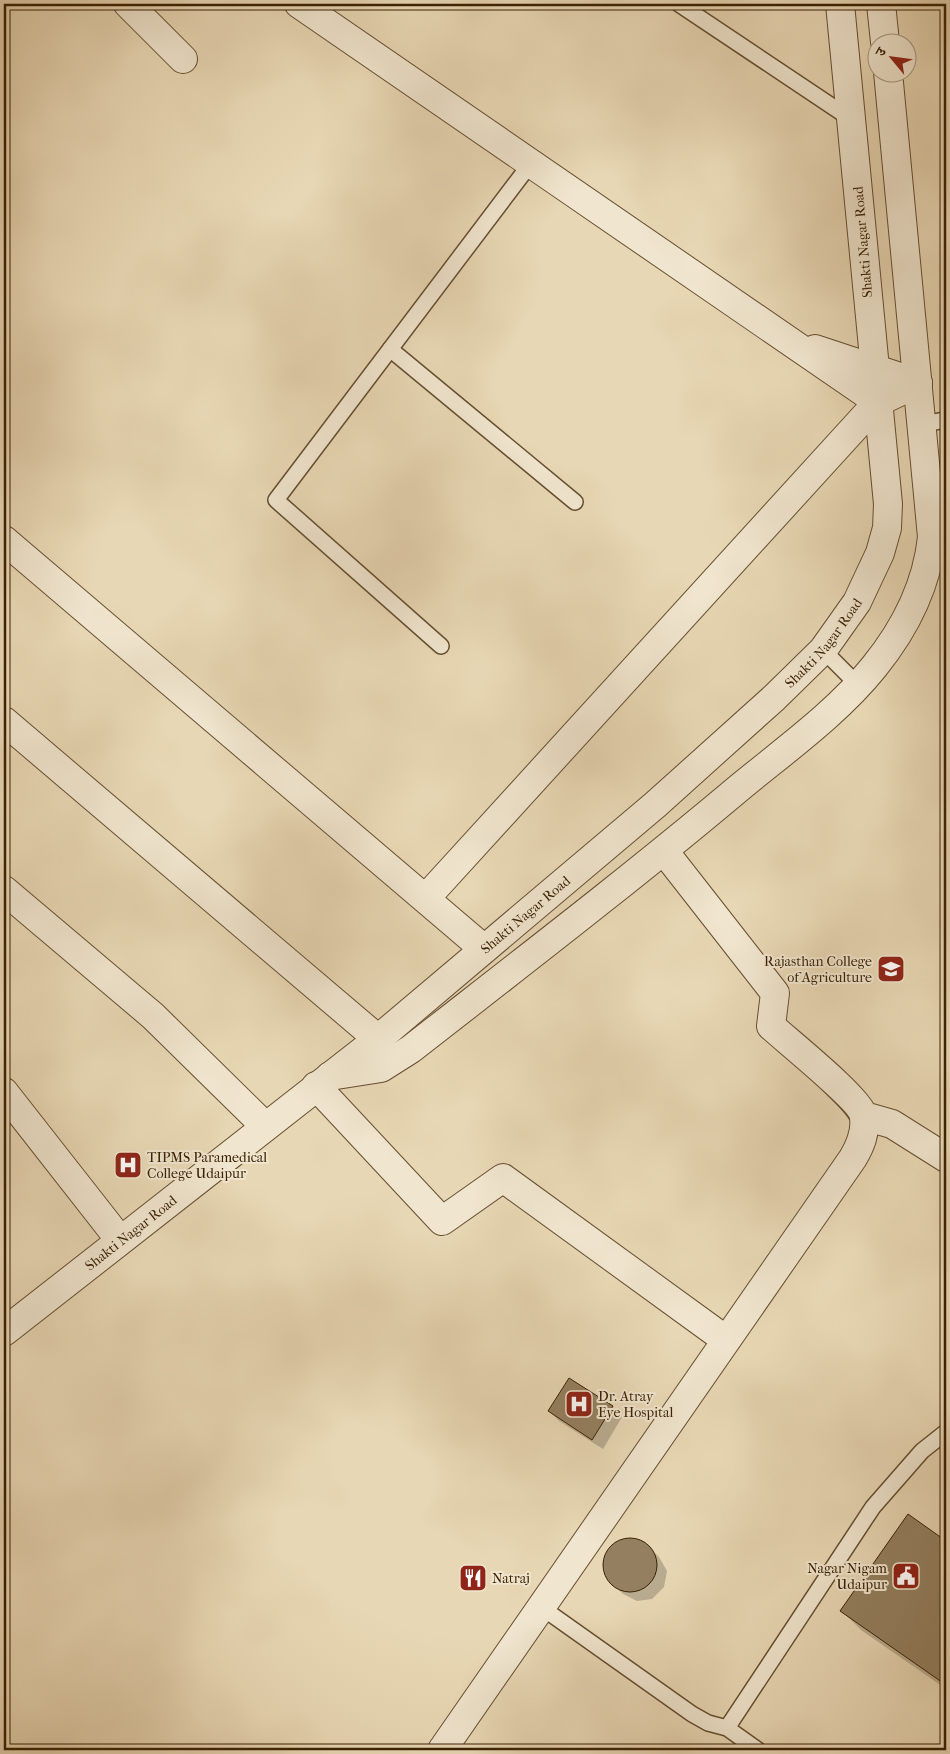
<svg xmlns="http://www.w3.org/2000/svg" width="950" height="1754" font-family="'IM FELL French Canon','Noto Serif Devanagari',serif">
	<rect width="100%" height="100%" fill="#e8d7b4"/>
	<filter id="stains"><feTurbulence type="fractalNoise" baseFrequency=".004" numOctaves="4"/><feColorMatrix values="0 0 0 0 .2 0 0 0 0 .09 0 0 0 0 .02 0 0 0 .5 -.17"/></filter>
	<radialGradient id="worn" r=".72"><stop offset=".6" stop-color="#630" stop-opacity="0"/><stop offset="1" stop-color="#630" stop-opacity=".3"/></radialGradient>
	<path fill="#0003" d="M569 1380 612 1407 622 1417 603 1449 559 1421 549 1411Z
		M908 1516 946 1542V1689L861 1630 842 1611Z
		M627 1539 642 1542 649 1547 659 1557 667 1571 664 1587 652 1599 637 1601 623 1594 612 1583 605 1568V1561L612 1547Z"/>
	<path fill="#948060" stroke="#3a2104" d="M569 1378 613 1406 592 1440 548 1411Z
		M908 1514 946 1541V1685L840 1611Z
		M603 1565a27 27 0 1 1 54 0a27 27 0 1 1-54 0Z"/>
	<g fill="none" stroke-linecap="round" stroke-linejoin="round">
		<defs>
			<path id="service" d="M679 4 851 119
				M390 349 575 502
				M922 424 946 420
				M441 646 276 500 531 163
				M823 650 858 685
				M541 1607 692 1714 708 1723 727 1728 758 1750
				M727 1728 873 1507 922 1451 946 1432"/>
			<path id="minor" d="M128 4 183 59
				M4 540 484 949
				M4 721 378 1039
				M4 890 153 1016 265 1126
				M425 899 878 402 918 383
				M316 1086 442 1221 503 1178 726 1340
				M4 1092 120 1240
				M864 1116 892 1124 946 1158
				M442 1750 853 1158C860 1146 866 1133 864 1118 863 1101 787 1041 771 1026L775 993 664 851"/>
			<g id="tertiary">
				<path d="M299 4 878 402"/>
				<path d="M881 4 885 42"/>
				<path d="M815 349 918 383"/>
				<path d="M330 1076 381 1068 411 1049C521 963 632 878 739 788 785 750 837 713 874 667 904 630 927 585 932 537L888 72"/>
				<path id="s1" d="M4 1332 378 1039 655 805 774 698 823 650 857 602 880 553 887 528 888 504 840 4"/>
			</g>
		</defs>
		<use href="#service" stroke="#664e30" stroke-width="18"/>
		<use href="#minor" stroke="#664e30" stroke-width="30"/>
		<use href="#tertiary" stroke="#664e30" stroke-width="30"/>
		<use href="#service" stroke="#f0e5ce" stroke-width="15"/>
		<use href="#minor" stroke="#f0e5ce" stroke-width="28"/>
		<use href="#tertiary" stroke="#f0e5ce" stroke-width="28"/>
	</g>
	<defs>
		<symbol id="university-square" viewBox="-11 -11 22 22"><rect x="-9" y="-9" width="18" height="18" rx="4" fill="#8f2418" stroke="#f0e5ce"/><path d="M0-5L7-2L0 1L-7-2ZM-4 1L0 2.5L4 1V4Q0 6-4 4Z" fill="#fff"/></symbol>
		<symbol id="hospital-square" viewBox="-11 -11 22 22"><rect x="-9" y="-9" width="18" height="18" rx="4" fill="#8f2418" stroke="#f0e5ce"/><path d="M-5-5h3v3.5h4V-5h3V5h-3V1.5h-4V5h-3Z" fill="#fff"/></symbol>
		<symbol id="civic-square" viewBox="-11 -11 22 22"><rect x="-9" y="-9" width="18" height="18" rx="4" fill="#8f2418" stroke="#f0e5ce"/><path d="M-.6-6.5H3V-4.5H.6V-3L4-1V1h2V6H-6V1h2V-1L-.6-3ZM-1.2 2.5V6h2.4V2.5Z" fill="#fff"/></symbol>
		<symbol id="restaurant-square" viewBox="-11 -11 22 22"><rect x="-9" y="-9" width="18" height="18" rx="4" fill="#8f2418" stroke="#f0e5ce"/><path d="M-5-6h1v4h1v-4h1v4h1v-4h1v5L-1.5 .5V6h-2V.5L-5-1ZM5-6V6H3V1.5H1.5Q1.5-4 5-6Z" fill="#fff"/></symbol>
	</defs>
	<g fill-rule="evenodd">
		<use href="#university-square" x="875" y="953" width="32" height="32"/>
		<use href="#hospital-square" x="112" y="1149" width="32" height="32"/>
		<use href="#hospital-square" x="563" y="1388" width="32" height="32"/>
		<use href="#civic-square" x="890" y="1560" width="32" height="32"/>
		<use href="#restaurant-square" x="457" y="1562" width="32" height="32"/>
	</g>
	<g text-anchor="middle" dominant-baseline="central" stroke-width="4" stroke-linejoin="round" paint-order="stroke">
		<g font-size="14" fill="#3a2104" stroke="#f0e5ce">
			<text transform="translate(863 242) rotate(-95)">Shakti Nagar Road</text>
			<text stroke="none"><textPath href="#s1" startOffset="1072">Shakti Nagar Road</textPath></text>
			<text stroke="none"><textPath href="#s1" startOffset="668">Shakti Nagar Road</textPath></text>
			<text stroke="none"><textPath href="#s1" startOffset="161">Shakti Nagar Road</textPath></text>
		</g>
		<g font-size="14" fill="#3a2104" stroke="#f0e5ce" text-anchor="start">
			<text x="872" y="961" text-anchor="end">Rajasthan College<tspan x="872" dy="16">of Agriculture</tspan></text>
			<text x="147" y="1157">TIPMS Paramedical<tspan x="147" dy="16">College Udaipur</tspan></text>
			<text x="598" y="1396">Dr. Atray<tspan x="598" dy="16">Eye Hospital</tspan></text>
			<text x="887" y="1568" text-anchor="end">Nagar Nigam<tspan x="887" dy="16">Udaipur</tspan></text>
			<text x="492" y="1578">Natraj</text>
		</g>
	</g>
	<rect width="950" height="1754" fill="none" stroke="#e8d7b4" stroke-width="20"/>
	<rect x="5" y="5" width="940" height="1744" fill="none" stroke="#3a2104" stroke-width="2.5"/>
	<rect x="10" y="10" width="930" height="1734" fill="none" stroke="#3a2104"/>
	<g transform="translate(892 58) rotate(299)"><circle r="24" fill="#f0e5ce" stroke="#a7977d"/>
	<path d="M0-4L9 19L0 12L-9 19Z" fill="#8f2418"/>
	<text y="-8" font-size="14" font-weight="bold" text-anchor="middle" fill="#3a2104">उ</text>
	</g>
	<rect width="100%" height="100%" filter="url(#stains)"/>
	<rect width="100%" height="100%" fill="url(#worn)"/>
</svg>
